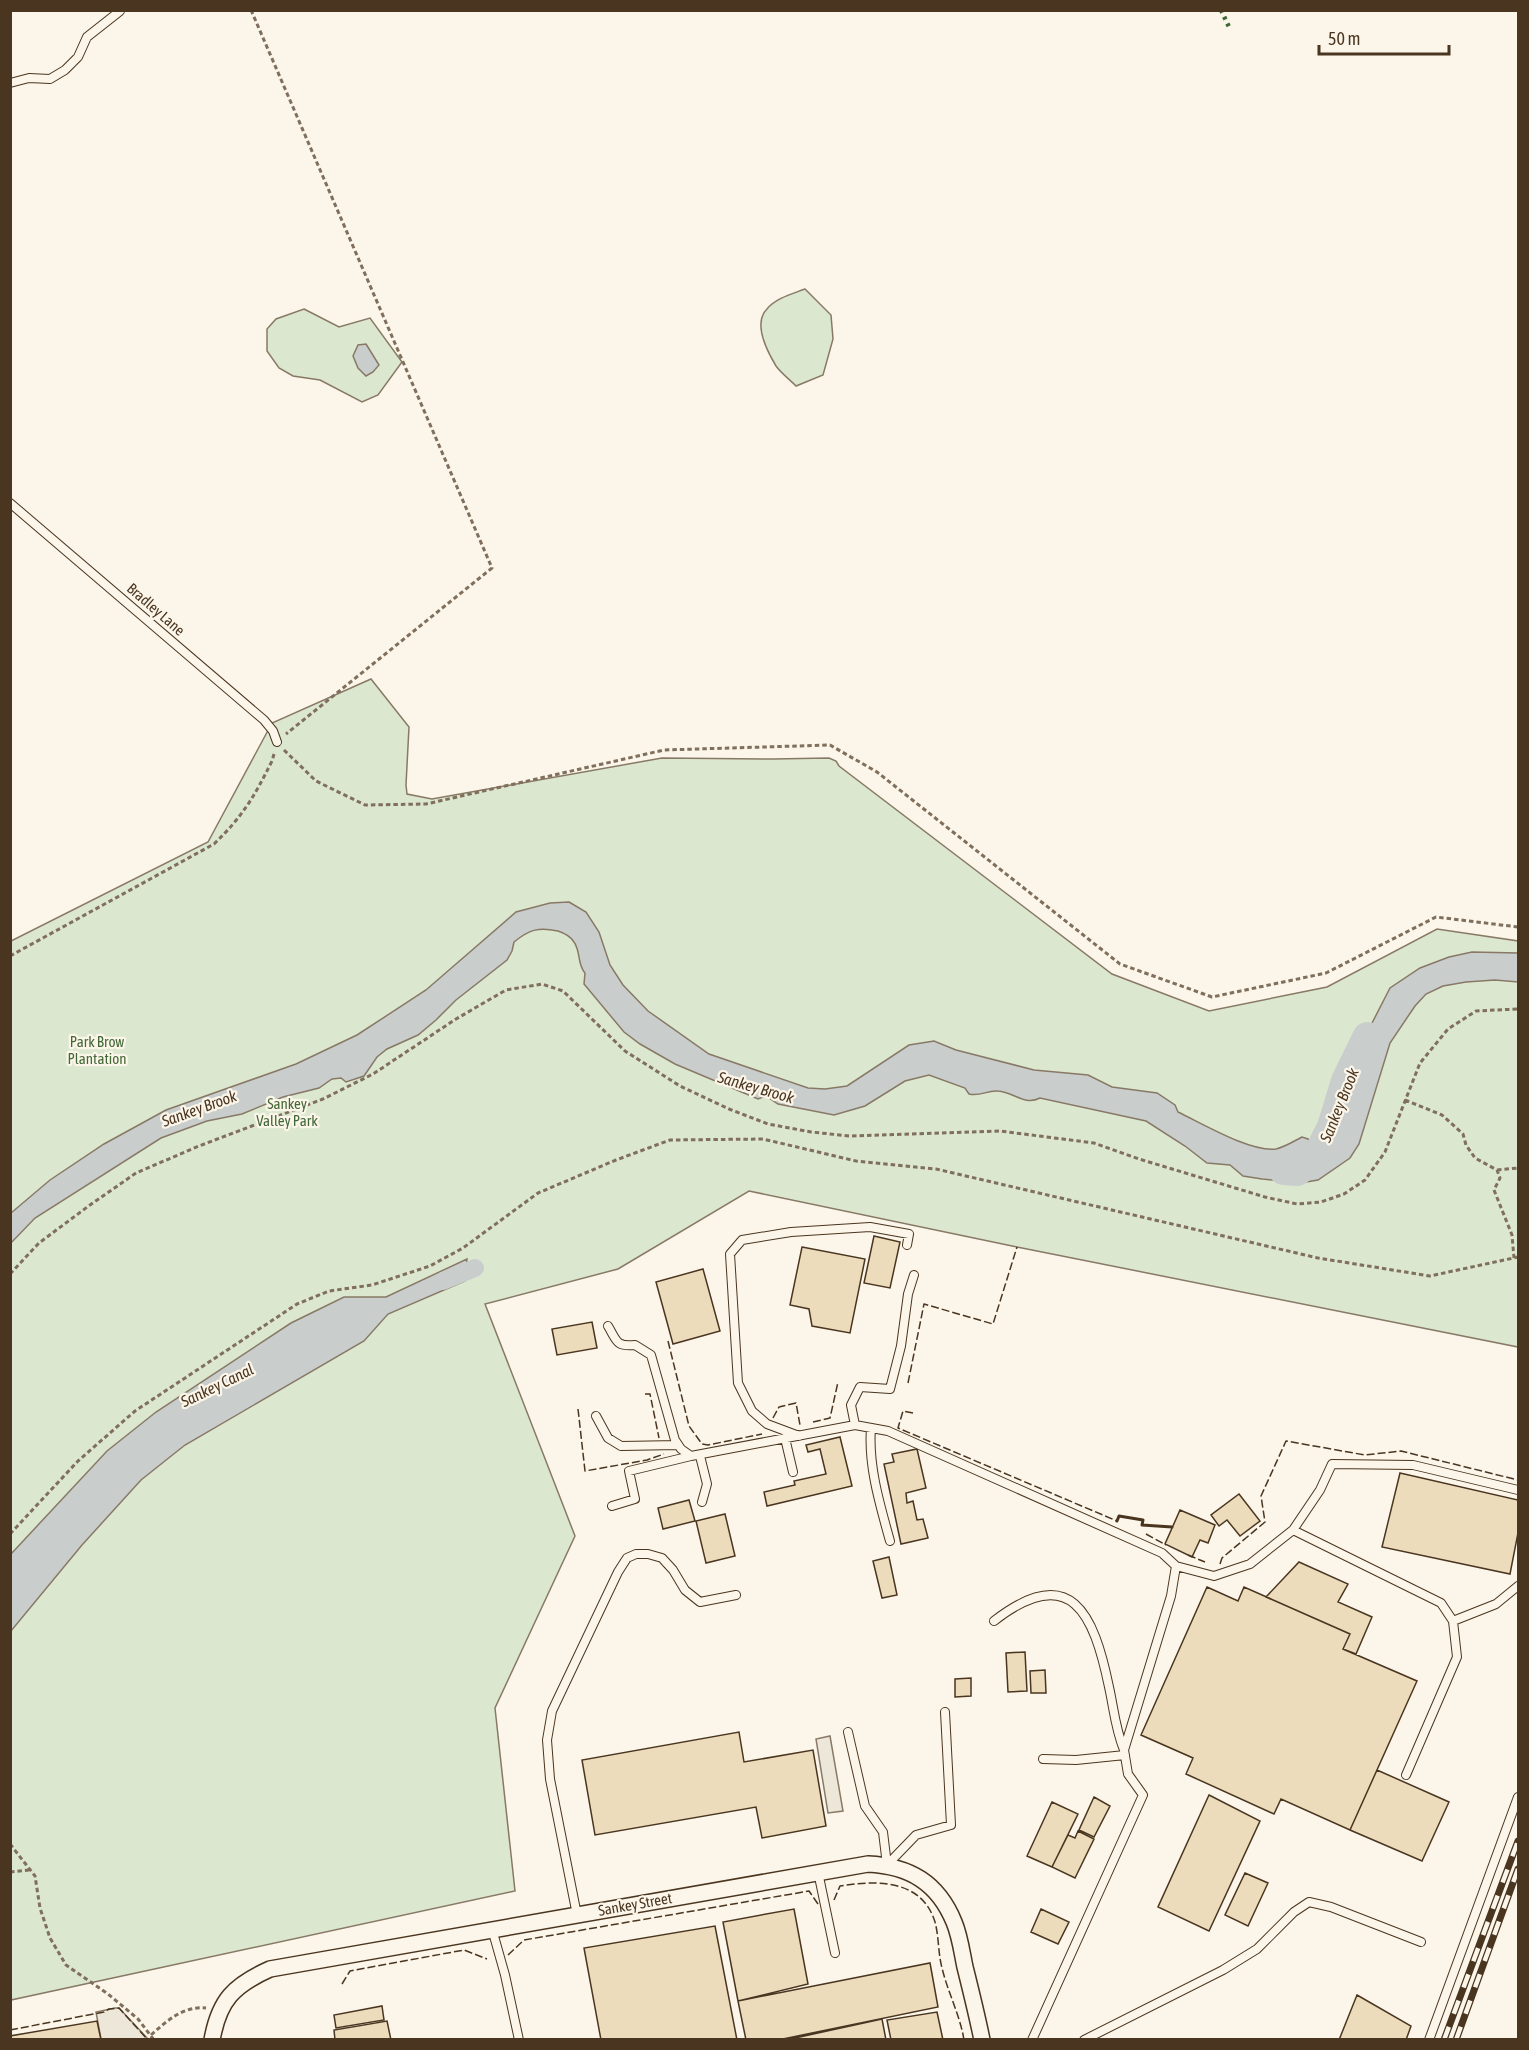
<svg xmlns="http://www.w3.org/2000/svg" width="1529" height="2050" font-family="'Asap Condensed',sans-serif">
	<rect width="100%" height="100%" fill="#fbf6e9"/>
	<path fill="#dce7d0" stroke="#887966" stroke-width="1.5" d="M805 289 831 315 833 339 823 375 796 386C790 380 781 373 776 366 767 351 753 323 767 309 776 298 792 294 805 289Z
		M304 309 339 327 370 318 402 362 378 395 362 402 320 380 293 376 279 368 267 351V329L276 319Z
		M371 679 409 727 406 785 407 794 432 799 662 758 773 759 829 758 836 761 839 766 1112 974 1209 1011 1327 987 1437 929 1518 941V1347L1017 1247 749 1191 618 1269 485 1304 575 1536 495 1708 515 1891 11 2000V941L208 842 272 723Z"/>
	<path fill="#ede7d9" stroke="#887966" stroke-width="1.5" d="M830 1736 843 1811 828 1813 816 1739Z
		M115 2008H119L148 2039H101L96 2012Z"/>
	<path fill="#c9cecd" stroke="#887966" stroke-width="1.5" d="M366 344 379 365 373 372 366 376 358 368 353 356 358 345Z
		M569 902 586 912 599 932 610 965 623 985 648 1011 709 1054 808 1088 825 1089 847 1086 909 1045 934 1041 956 1050 1034 1070 1088 1075 1112 1087 1157 1093 1175 1105 1178 1112C1203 1124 1250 1152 1276 1149 1285 1147 1294 1141 1302 1137L1308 1139 1323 1153 1331 1152 1338 1144 1343 1133 1351 1064 1390 988 1420 968 1449 957 1472 952 1518 953V982L1495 980 1466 982 1443 986 1426 994 1415 1006 1390 1043 1359 1144 1350 1158 1318 1180 1300 1183 1262 1179 1243 1176 1230 1165 1207 1163 1185 1146 1146 1121 1040 1098C1024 1106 1014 1092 998 1091 987 1090 980 1097 969 1094L965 1088 929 1075 905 1081 865 1106 834 1115 778 1104 766 1096 758 1099 675 1064 640 1044 624 1032 584 984 585 973C577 964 581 952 574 942 571 937 564 933 558 931 539 927 530 929 514 942L512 951 507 960 456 1000 436 1020 418 1035 387 1049 377 1057 364 1076 346 1082 341 1078 332 1079 319 1088 283 1097 242 1114 207 1121 161 1138 35 1218 11 1243V1213L50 1180 104 1144 166 1110 296 1064 357 1035 426 990 516 912 550 903Z
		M467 1259 465 1281 388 1314 364 1341 185 1445 141 1480 82 1545 11 1631V1554L107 1451 156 1412 291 1323 344 1297H386Z"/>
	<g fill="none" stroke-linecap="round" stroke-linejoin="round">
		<path stroke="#c9cecd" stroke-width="18" d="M443 1281 475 1268"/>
		<path stroke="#c9cecd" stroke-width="32" d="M1284 1169 1297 1170 1321 1151 1333 1127 1347 1081 1368 1038"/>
	</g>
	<path fill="#ecdcbc" stroke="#4a3520" stroke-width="1.5" d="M874 1236 900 1242 890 1288 864 1283Z
		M802 1247 865 1259 850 1333 812 1326 809 1309 790 1305Z
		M703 1269 720 1331 673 1344 656 1282Z
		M592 1322 597 1348 557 1355 552 1329Z
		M840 1437 852 1486 767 1506 764 1492 795 1485 794 1481 826 1474 820 1449 808 1452 806 1445Z
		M917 1449 926 1488 906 1493 907 1503 913 1501 917 1520 923 1519 928 1538 901 1544 884 1464 894 1462 892 1454Z
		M1400 1473 1518 1500V1533L1510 1574 1382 1547Z
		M1239 1494 1260 1521 1240 1536 1227 1520 1219 1526 1211 1515Z
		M689 1500 695 1521 663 1529 658 1508Z
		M1180 1510 1215 1525 1208 1543 1200 1540 1192 1557 1165 1544Z
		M725 1514 735 1556 706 1563 696 1521Z
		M889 1557 897 1595 882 1598 873 1561Z
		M1299 1562 1348 1584 1338 1602 1372 1617 1356 1654 1343 1649 1350 1634 1266 1597Z
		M1207 1587 1238 1601 1244 1587 1350 1634 1343 1649 1417 1681 1350 1830 1281 1799 1274 1814 1186 1774 1193 1758 1141 1735Z
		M1025 1652 1027 1691 1008 1692 1006 1653Z
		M1045 1670 1046 1693H1031L1030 1671Z
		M971 1678V1696L955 1697V1679Z
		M739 1732 744 1762 813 1750 826 1826 762 1838 756 1807 595 1835 582 1760Z
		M1377 1770 1449 1802 1422 1861 1350 1830Z
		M1209 1795 1260 1821 1209 1931 1158 1907Z
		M1094 1797 1110 1806 1094 1837 1079 1830Z
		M1052 1802 1078 1814 1052 1867 1027 1856Z
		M1078 1831 1094 1839 1075 1878 1052 1867 1068 1835 1075 1838Z
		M1245 1873 1268 1883 1248 1926 1225 1915Z
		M794 1909 808 1984 738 2001 723 1922Z
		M1041 1909 1069 1922 1058 1944 1031 1932Z
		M715 1926 737 2040H601L584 1948Z
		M930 1963 938 2007 778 2040H746L738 2001Z
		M1357 1995 1411 2026 1406 2040H1339Z
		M382 2006 384 2020 336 2028 334 2015Z
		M937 2012 943 2040H891L887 2020Z
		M882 2019 886 2040H786Z
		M97 2021 101 2040H10V2036Z
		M387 2021 391 2040H335L334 2030Z"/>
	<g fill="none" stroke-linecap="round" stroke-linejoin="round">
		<defs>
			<path id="lane" d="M10 83 29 78 50 79 65 70 78 57 87 37 120 11
				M10 503 264 720 273 731 277 742
				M914 1275 908 1294 901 1346 890 1389 860 1387 851 1405 855 1425 888 1431 1162 1553 1176 1566 1171 1596 1124 1750 1128 1774 1143 1795 1032 2040
				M608 1326C617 1341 616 1347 635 1345L651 1355 675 1440 681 1449 691 1456 855 1425
				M596 1416 608 1438 621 1446 678 1445
				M871 1428C868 1466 880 1505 890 1541
				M799 1436 767 1424 752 1411 738 1383 730 1254 742 1240 791 1232 870 1227 909 1234 907 1245
				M785 1438 793 1472
				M700 1456 707 1484 702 1502
				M612 1506 635 1499 629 1471 691 1456
				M1293 1530 1441 1603 1453 1621 1457 1657 1406 1775
				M1176 1566 1214 1576 1250 1564 1293 1530 1320 1490 1332 1464 1413 1465 1518 1490
				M994 1621C1071 1561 1094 1614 1109 1687 1114 1709 1115 1728 1124 1750
				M1453 1621 1496 1604 1518 1586
				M848 1732 865 1806 883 1832 887 1865
				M1043 1759 1076 1760 1125 1755
				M887 1865 916 1835 951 1825 945 1712
				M818 1872 835 1953
				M577 1915 550 1779 547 1740 552 1711 618 1572 627 1558 636 1554H648L662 1558 673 1570 685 1590 700 1602 736 1595
				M492 1929 505 1975 519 2040
				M1084 2040 1223 1970 1257 1949 1294 1912 1309 1902 1331 1907 1421 1942
				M1429 2040 1518 1797"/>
			<path id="street" d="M212 2040C219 2000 234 1985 270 1969L868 1864C910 1866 938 1883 954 1922 960 1936 962 1953 965 1967 971 1991 977 2015 982 2040"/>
		</defs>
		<use href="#lane" stroke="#4a3520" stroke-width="10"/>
		<use href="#street" stroke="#4a3520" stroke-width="18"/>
		<path stroke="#7f6f5c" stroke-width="3" stroke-dasharray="4.5 3" stroke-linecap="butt" d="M251 10 492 568 286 734
			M284 750 316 781 365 805 426 804 664 750 830 745 877 772 1120 964 1212 997 1326 973 1436 917 1518 927
			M10 956 214 844C243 816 254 797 272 761L274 754
			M1405 1100 1442 1115 1463 1134 1466 1145 1475 1158 1497 1170 1500 1178 1494 1190 1512 1235 1514 1258
			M1497 1170 1518 1168
			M10 1274 39 1243 90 1205 136 1173 199 1146 323 1099 373 1074 456 1019 506 990 542 984 563 991 625 1051 680 1086 729 1109 768 1124 811 1132 850 1136 1000 1131 1094 1143 1139 1159 1265 1197 1297 1204 1321 1202 1344 1194 1365 1180 1385 1152 1420 1063 1448 1029 1476 1011 1518 1009
			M10 1534 78 1461 135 1411 297 1304 329 1291 372 1285 430 1266 463 1248 538 1193 616 1160 670 1140 763 1139 856 1161 936 1169 1318 1258 1430 1276 1518 1257
			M10 1844 35 1876 40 1908 50 1938 66 1965 108 1994 138 2019 154 2040
			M10 1872 29 1870
			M151 2035C168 2020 183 2006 206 2008"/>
		<use href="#lane" stroke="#fbf6e9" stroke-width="8"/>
		<use href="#street" stroke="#fbf6e9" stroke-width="15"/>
		<defs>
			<path id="rail" d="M1444 2040 1518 1841
				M1456 2040 1518 1869"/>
		</defs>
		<use href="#rail" stroke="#4a3520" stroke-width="7"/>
		<use href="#rail" stroke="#fbf6e9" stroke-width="4.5" stroke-dasharray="14" stroke-linecap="butt"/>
		<path stroke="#436837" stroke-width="4.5" stroke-dasharray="3 4.5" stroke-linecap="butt" d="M1221 10 1229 27"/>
		<path stroke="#4a3520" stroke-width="1.5" stroke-dasharray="8 3" stroke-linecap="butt" d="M668 1341 689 1426 702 1444 708 1445 762 1434
			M908 1383 924 1304 993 1324 1017 1247
			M645 1394H650L659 1438
			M578 1409 585 1471 647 1460 664 1454
			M913 1413 903 1411 898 1428 1117 1521
			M773 1418 779 1407 796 1403 800 1425
			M813 1422 830 1418 838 1382
			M1146 1534 1166 1545
			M1188 1555 1205 1562
			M1220 1564 1222 1558 1265 1522 1261 1496 1286 1441 1365 1455 1401 1451 1518 1480
			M834 1900 840 1886C876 1880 922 1879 935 1922 939 1937 938 1953 942 1968 948 1993 960 2015 964 2040
			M508 1955 524 1940 809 1891 818 1904
			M342 1984 350 1971 464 1950 487 1959
			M10 2030 104 2012 109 2009 119 2008 148 2040"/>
		<path stroke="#4a3520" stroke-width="3" d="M1117 1521 1119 1516 1143 1520 1142 1525 1172 1527"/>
	</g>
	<g text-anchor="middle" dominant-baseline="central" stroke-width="4.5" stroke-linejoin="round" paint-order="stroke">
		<g font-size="15" fill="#4a3520" stroke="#fbf6e9">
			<text transform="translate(156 609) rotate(41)">Bradley Lane</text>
			<text transform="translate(635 1904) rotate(-10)">Sankey Street</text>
		</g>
		<g font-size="15" fill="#436837" stroke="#fbf6e9">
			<text x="97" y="1041">Park Brow<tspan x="97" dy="17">Plantation</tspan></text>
			<text x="287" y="1103">Sankey<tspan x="287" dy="17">Valley Park</tspan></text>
		</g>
		<g font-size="16" font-style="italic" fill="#4a3520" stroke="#fbf6e9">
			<text transform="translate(756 1087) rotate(16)">Sankey Brook</text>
			<text transform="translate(1339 1105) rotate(-68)">Sankey Brook</text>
			<text transform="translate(199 1108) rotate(-20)">Sankey Brook</text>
			<text transform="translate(217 1385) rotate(-26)">Sankey Canal</text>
		</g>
	</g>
	<rect width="1529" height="2050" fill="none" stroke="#4a3520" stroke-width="24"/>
	<path d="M1319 45v9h130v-9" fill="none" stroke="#4a3520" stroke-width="3"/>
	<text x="1328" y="45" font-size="18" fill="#4a3520" stroke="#fbf6e9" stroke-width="4.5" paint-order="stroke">50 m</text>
</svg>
